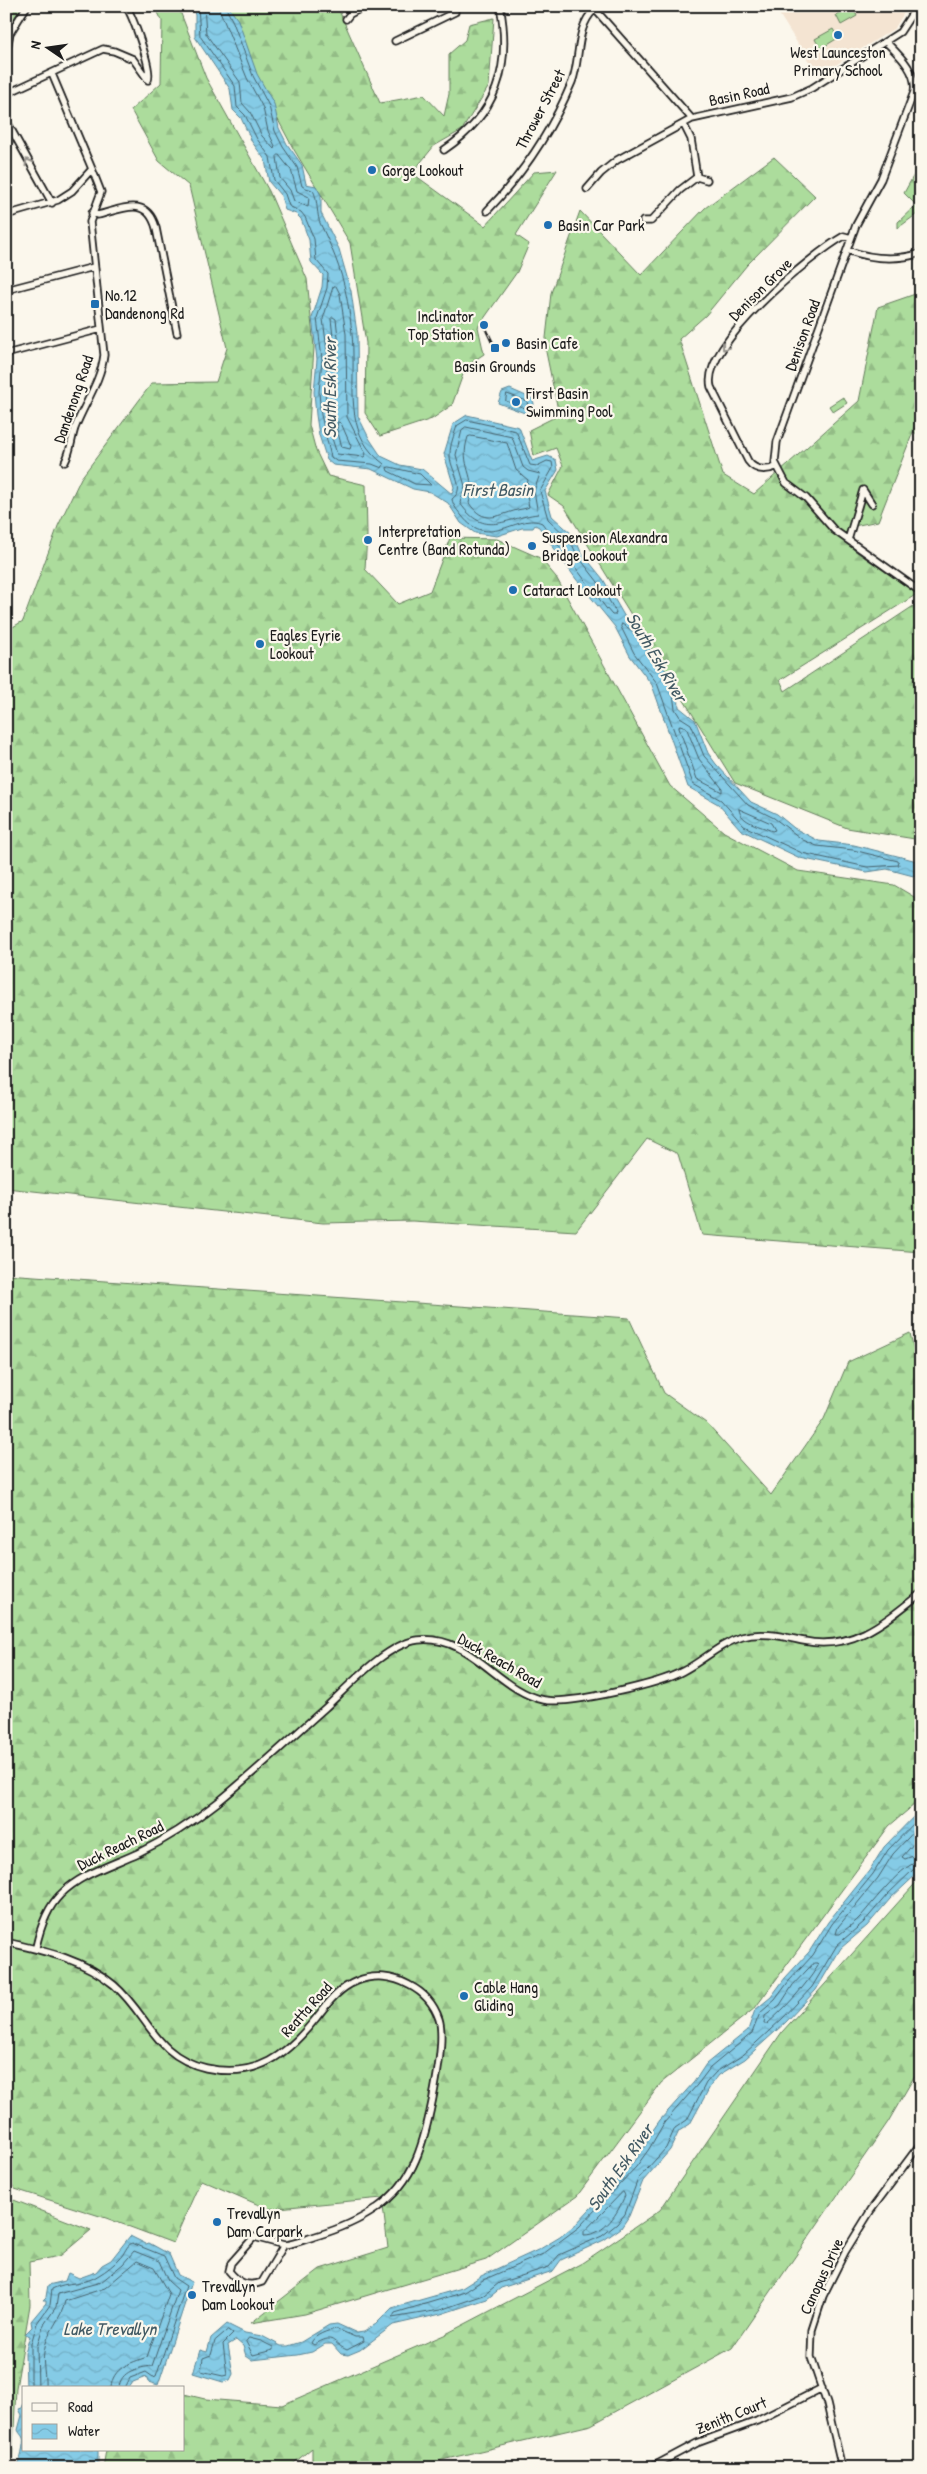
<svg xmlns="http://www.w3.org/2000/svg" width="927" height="2474" font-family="'Patrick Hand',sans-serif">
	<defs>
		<pattern id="forest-firs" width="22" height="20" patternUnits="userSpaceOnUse" patternTransform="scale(1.25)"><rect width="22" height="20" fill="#acdc9c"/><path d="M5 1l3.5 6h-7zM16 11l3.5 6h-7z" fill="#93bc86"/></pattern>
		<pattern id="water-waves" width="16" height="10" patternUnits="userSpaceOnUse" patternTransform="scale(1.25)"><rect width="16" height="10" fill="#85cbe6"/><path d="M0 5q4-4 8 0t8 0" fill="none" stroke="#72aec5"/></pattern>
	</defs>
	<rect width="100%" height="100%" fill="#fbf7ec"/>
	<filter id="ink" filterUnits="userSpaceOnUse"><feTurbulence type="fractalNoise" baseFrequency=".02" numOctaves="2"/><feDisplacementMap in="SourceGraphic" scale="10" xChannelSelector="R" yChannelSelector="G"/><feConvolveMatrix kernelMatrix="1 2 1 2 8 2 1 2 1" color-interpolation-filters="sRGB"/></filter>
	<g filter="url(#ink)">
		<path fill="#f4e4d2" d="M774 6H908L895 28 818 76Z"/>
		<path fill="#acdc9c" stroke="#647c5c" d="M6 6H22L6 30Z
			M852 6 857 16 841 25 836 15Z
			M833 29 838 38 820 49 815 39Z
			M843 397 847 403 833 412 829 406Z"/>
		<path fill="url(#forest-firs)" stroke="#647c5c" d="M155 6H178L206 78 269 191 307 279 314 347 309 425 316 451 328 476 366 485 367 535 365 569 398 604 430 591 450 538 497 539 540 558 556 577 670 786 724 832 798 871 894 885 921 901V1252L702 1235 678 1154 647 1139 576 1231 412 1221 323 1223 6 1188V631L23 621 58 526 81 478 152 383 216 382 227 348 189 186 159 161 131 110 161 83 162 21Z
			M227 6H337L380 103 424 95 444 116 449 94V54L465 40 469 24 494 18 489 86 462 130 434 146 412 173 485 226 534 172 557 170 516 235 529 244 517 272 478 327 484 354 466 366 452 405 432 419 380 436 365 413 366 343 350 243 293 148 258 82Z
			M774 157 815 196 747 265 706 315 679 339 723 475 754 494 859 401 878 307 921 292V436L913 432 878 521 849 527 854 550 917 594 780 680 785 691 921 601V840L847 828 735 783 564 506 548 495 563 466 556 448 534 456 529 430 559 415 545 347 551 293 580 211 641 275 705 208Z
			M921 162V211L898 228V222L916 205 904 193Z
			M6 1274 629 1318 664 1393 706 1423 771 1495 824 1419 848 1362 910 1333 921 1381V1799L889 1826 755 2008 661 2083 577 2196 486 2260 305 2314 251 2323 320 2269 388 2248 382 2198 268 2209 201 2180 173 2243 106 2218 15 2189 6 2176Z
			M921 1877V2065L888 2122 732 2348 591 2425 408 2468H312V2448L288 2468H103L106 2450H184V2394L205 2399 282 2405 444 2335 582 2263 660 2210 782 2032Z
			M6 2197 91 2230 60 2256 29 2262 30 2305 16 2388 12 2468H6Z"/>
		<path fill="url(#water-waves)" stroke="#5b8595" d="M192 6H228L238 20 257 74 274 104 279 128 287 144 302 165 306 184 316 186 321 195V213L339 249 351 291 357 333 358 416 369 438 381 456 400 465 422 469 452 494 454 487 444 454 453 424 467 415 519 427 532 461 548 456 556 460 558 470 545 491 552 516 574 536 581 552 603 579 626 619 637 628 648 647 673 680 678 693 679 707 695 720 708 753 716 764 751 802 777 814 794 828 819 841 854 845 921 862V878L887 869 867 872 800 858 741 830 718 804 688 787 652 685 630 656 615 627 576 579 539 527 535 525 533 528H522L497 536 475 533 461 523 448 503 430 492 413 489 371 469 333 465 327 460 319 435 316 415 314 392 317 359 312 318 322 287 323 275 311 262 309 240 301 219 296 214 285 210 281 196 269 182 265 160 252 142 241 118 233 110 230 89 195 37V15Z
			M510 389 533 399 534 404 530 415 498 403 502 392Z
			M921 1809V1870L890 1899 867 1926 841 1948 816 1990 786 2022 745 2059 719 2075 711 2085 690 2124 679 2131 670 2150 643 2181 629 2216 621 2228 604 2240 561 2260 553 2271 501 2288 487 2299 441 2314 393 2325 360 2350 348 2355 341 2354 332 2344H325L312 2352 298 2355 252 2360 246 2356 243 2346 236 2340 228 2345 233 2374 230 2380 223 2382 193 2373 200 2350 207 2352 211 2338 227 2324 245 2333 262 2336 281 2346H288L301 2342 329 2325 337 2324 357 2333 364 2332 376 2324 392 2308 462 2288 481 2276 540 2249 560 2237 576 2224 632 2164 645 2146 651 2133 660 2120 694 2082 706 2064 748 2030 755 2010 771 1997 785 1978 809 1952 828 1922 869 1871 884 1847Z
			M130 2236 146 2244 149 2243 169 2254 178 2275 192 2282 158 2385 148 2382 146 2377 133 2382 129 2388H26L25 2352 30 2336 25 2334 32 2327 31 2321 46 2303V2300H43L46 2297 48 2285 65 2281 68 2273 79 2278 96 2272 102 2265 111 2260Z
			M24 2403V2450H98V2468H18C19 2463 25 2442 23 2438 22 2435 19 2433 18 2430L22 2415 19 2409 22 2408Z"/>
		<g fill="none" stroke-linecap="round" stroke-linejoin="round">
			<path stroke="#46626d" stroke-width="1" d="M198 6 200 36 235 86 237 107 245 115 257 139 270 157 274 180 285 194 289 206 301 212 305 217 314 239 316 260 328 274 327 288 317 318 322 359 319 392 321 415 331 457 336 461 372 464 382 468 384 464C346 436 354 396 353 355 353 335 350 314 346 294 341 268 331 246 320 223 317 216 317 192 312 190 308 188 306 189 302 186L297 167 283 147 275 131 269 106 253 76 233 22 225 6
				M204 6 206 34 240 82 242 103 250 112 262 136 274 149 275 146 268 131 263 108 247 78 218 6
				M279 155 291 170 297 191 309 197 308 207 294 201 290 190 280 178 277 157Z
				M336 286 340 294 346 334 347 417 366 454 364 457 337 454 330 432 327 414 325 392 328 358 323 319 333 287Z
				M333 317 336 319 339 346 336 348 334 346 331 319Z
				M507 394 527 401 528 407 525 408 506 401Z
				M467 420 516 431 530 465 537 466 547 461 552 462 553 468 540 491 548 519 570 540 577 555 598 582 616 612 615 615H612L606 608 542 523C518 512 489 551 462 516 458 511 453 506 452 499 468 487 449 470 450 454 450 445 454 435 457 426Z
				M338 422 341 423 351 446 350 449 342 447 337 430Z
				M466 427 512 437 523 467 528 471 540 474 534 491 538 514C504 518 485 539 460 503L465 486 456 455 462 430Z
				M471 436 507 443 516 470 528 480 526 491 529 507C525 509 521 509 517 510 496 516 484 525 469 503 478 475 458 467 468 437Z
				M390 467 420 474 431 485 415 484 388 471 387 468Z
				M622 624 633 631 669 683 673 694 675 709 680 717 691 724 704 756 748 805 774 818 803 840 817 846 853 850 898 861 899 865 867 867 802 853 744 826 721 800 693 784 657 683 634 653 621 627Z
				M680 725 686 727 699 759 722 788V792L697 779 679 728Z
				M739 809 771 823 775 830 772 831C762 826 740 823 739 809Z
				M921 1816 888 1850 873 1874 832 1924 813 1955 789 1981 775 2000 760 2013 752 2033 710 2068 697 2085 664 2123 649 2149 636 2167 579 2227 543 2254 483 2280 465 2292 395 2313 392 2318 440 2310 484 2295 499 2283 549 2267 559 2255 602 2236 617 2224 625 2214 638 2179 666 2148 675 2128 687 2120 706 2083 716 2072 743 2055 783 2018 812 1987 837 1945 864 1922 887 1895 915 1868 921 1867
				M921 1824 893 1854 878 1878 838 1927 836 1934H840C847 1928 855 1923 861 1916 873 1903 903 1862 921 1861
				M921 1835 902 1857 905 1859 921 1853
				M814 1963H817L818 1966C804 1988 786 2007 767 2024H764L765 2016 780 2005 793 1985Z
				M623 2192 625 2195C618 2213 605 2235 584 2235V2232Z
				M337 2329 355 2337H363L364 2341 347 2350C331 2343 335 2332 314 2345L311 2343C314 2335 328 2330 337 2329Z
				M228 2330 233 2334 223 2344 227 2375 223 2376 201 2371 203 2358 211 2355 215 2341Z
				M249 2338 261 2341 273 2347V2350L253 2355 246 2342Z
				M31 2388V2344L37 2323 50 2305 52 2289C66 2281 86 2285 99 2275 106 2271 115 2264 120 2258 125 2253 126 2246 132 2243L164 2256 174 2278 186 2286 156 2376 153 2377 146 2372 130 2378 125 2388
				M38 2388 37 2347 43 2326 56 2307 58 2294 101 2282 123 2264 134 2251 159 2261 168 2281 178 2290 152 2366C139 2368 120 2370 119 2388
				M45 2388C46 2376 42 2363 44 2352 46 2332 62 2319 65 2301L105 2288 137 2261 154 2268 169 2294 147 2357C131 2363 112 2367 111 2388"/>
			<defs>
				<path id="street" d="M126 6C133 17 153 71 148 80
					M592 6 692 119
					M346 19 350 14 365 6
					M395 41 455 12 453 6
					M886 42C899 55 918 72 914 92L881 179 856 225 777 442 775 462 786 483 806 498 834 530 921 592
					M6 54 10 33 27 6
					M6 94 103 49 114 51 133 59 148 80
					M6 120 52 203
					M444 150C496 115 512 68 500 6
					M697 177 707 180
					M587 189 601 173 617 160 692 119 792 97 812 88 900 32 917 6
					M487 211C523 174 552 130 572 82 581 59 575 28 594 10
					M92 213 98 215C122 209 147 195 156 228L177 333
					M6 215 58 200 72 191 92 169 52 74
					M643 221H651L680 190 697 177 691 139 684 125
					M847 250C871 259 896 261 921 253
					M6 290 94 267
					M6 354 101 329
					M65 462C71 451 71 440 75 428 84 404 101 381 104 355L90 222 101 192 92 169
					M776 467C765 471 755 471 748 461L711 387C700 346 811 255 844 236L851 238
					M863 490 872 504
					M6 536 7 539
					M848 540 863 490
					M6 1942C45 1951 83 1959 114 1985 149 2015 154 2056 206 2068 257 2079 287 2055 317 2017 328 2003 339 1988 357 1981 374 1974 393 1976 409 1985 423 1992 434 2004 439 2019 447 2044 427 2134 416 2159 398 2203 359 2223 316 2236 306 2239 295 2244 284 2245L262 2282C247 2288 238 2282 229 2271L231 2263 254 2237 284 2245
					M36 1947C40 1929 46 1909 60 1895 80 1874 112 1865 138 1853 167 1839 193 1822 218 1802 255 1772 290 1739 325 1708 348 1687 386 1644 418 1640 471 1634 498 1691 544 1700 569 1705 660 1684 683 1671 703 1661 719 1644 742 1637 762 1631 784 1637 804 1641 852 1651 885 1622 921 1593
					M650 2468 697 2443 757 2421 822 2388
					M842 2468 827 2404 811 2357 812 2330 823 2296 845 2252 871 2210 921 2143"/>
			</defs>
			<use href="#street" stroke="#1c1c1c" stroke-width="9"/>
			<use href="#street" stroke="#fbf7ec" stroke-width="5.5"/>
			<defs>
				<path id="rail" d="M485 327 495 348"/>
			</defs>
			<use href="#rail" stroke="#1c1c1c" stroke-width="3"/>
			<use href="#rail" stroke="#fbf7ec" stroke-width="1" stroke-dasharray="4" stroke-linecap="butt"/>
		</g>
		<defs><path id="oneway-chevron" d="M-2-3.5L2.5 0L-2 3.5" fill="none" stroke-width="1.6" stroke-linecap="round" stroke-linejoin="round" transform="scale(1.25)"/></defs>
		<g stroke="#97948e">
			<use href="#oneway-chevron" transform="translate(28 162) rotate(-120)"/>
			<use href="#oneway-chevron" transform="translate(725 347) rotate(128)"/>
		</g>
	</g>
	<g fill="#1f6fb2" stroke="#fbf7ec" stroke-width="2">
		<circle cx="838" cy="35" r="5"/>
		<circle cx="372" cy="170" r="5"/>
		<circle cx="548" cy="225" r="5"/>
		<rect x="90" y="299" width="10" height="10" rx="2.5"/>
		<circle cx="484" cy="325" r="5"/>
		<circle cx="506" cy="343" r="5"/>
		<rect x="490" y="343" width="10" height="10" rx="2.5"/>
		<circle cx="516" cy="402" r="5"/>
		<circle cx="368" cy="540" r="5"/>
		<circle cx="532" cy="546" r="5"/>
		<circle cx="513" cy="590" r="5"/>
		<circle cx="260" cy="644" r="5"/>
		<circle cx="464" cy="1996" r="5"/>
		<circle cx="217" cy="2222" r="5"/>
		<circle cx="192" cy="2295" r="5"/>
	</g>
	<g text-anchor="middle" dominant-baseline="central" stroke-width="4.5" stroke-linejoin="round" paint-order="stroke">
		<g font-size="16" fill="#1c1c1c" stroke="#fbf7ec" text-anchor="start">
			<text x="838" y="52" text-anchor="middle">West Launceston<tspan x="838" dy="18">Primary School</tspan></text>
			<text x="382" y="170">Gorge Lookout</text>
			<text x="558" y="225">Basin Car Park</text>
			<text x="105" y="295">No.12<tspan x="105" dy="18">Dandenong Rd</tspan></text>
			<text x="474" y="316" text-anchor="end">Inclinator<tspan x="474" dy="18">Top Station</tspan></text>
			<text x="516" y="343">Basin Cafe</text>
			<text x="495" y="366" text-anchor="middle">Basin Grounds</text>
			<text x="526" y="393">First Basin<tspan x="526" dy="18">Swimming Pool</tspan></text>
			<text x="378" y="531">Interpretation<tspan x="378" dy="18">Centre (Band Rotunda)</tspan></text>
			<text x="542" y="537">Suspension Alexandra<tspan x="542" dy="18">Bridge Lookout</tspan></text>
			<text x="523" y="590">Cataract Lookout</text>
			<text x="270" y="635">Eagles Eyrie<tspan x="270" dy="18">Lookout</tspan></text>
			<text x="474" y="1987">Cable Hang<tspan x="474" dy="18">Gliding</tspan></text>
			<text x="227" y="2213">Trevallyn<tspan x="227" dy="18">Dam Carpark</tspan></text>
			<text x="202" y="2286">Trevallyn<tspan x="202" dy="18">Dam Lookout</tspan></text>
		</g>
		<g font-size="16" fill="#1c1c1c" stroke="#fbf7ec">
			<text transform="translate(739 94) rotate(-12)">Basin Road</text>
			<text transform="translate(540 109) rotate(-62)">Thrower Street</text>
			<text transform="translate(760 289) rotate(-45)">Denison Grove</text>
			<text transform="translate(802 335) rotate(-70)">Denison Road</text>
			<text transform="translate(73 399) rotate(-71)">Dandenong Road</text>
			<text transform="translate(500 1660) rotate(30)">Duck Reach Road</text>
			<text transform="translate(120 1845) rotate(-26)">Duck Reach Road</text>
			<text transform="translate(306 2009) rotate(-48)">Reatta Road</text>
			<text transform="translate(821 2276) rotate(-65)">Canopus Drive</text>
			<text transform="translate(731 2415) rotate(-22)">Zenith Court</text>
		</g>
		<g font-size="18" font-style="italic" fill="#415963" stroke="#fbf7ec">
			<text transform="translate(329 388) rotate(-90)">South Esk River</text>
			<text x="498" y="489">First Basin</text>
			<text transform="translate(657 657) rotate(59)">South Esk River</text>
			<text transform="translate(620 2167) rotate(-55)">South Esk River</text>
			<text x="110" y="2328">Lake Trevallyn</text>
		</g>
	</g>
	<rect width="927" height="2474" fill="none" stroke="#fbf7ec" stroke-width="25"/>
	<rect x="12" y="12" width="902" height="2449" fill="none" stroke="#1c1c1c" stroke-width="2" filter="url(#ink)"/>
	<rect x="22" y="2386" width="162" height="65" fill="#fbf7ec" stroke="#a29f99"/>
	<rect x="32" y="2403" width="25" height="8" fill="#fbf7ec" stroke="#a29f99"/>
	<text x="68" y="2412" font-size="15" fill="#1c1c1c">Road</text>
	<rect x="32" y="2424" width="25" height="15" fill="url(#water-waves)" stroke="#a29f99"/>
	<text x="68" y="2436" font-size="15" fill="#1c1c1c">Water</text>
	<g transform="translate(48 48) rotate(283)" stroke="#fbf7ec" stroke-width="4" paint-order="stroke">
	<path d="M0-4L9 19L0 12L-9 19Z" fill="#1c1c1c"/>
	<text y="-8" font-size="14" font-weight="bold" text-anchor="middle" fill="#1c1c1c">N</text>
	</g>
</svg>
